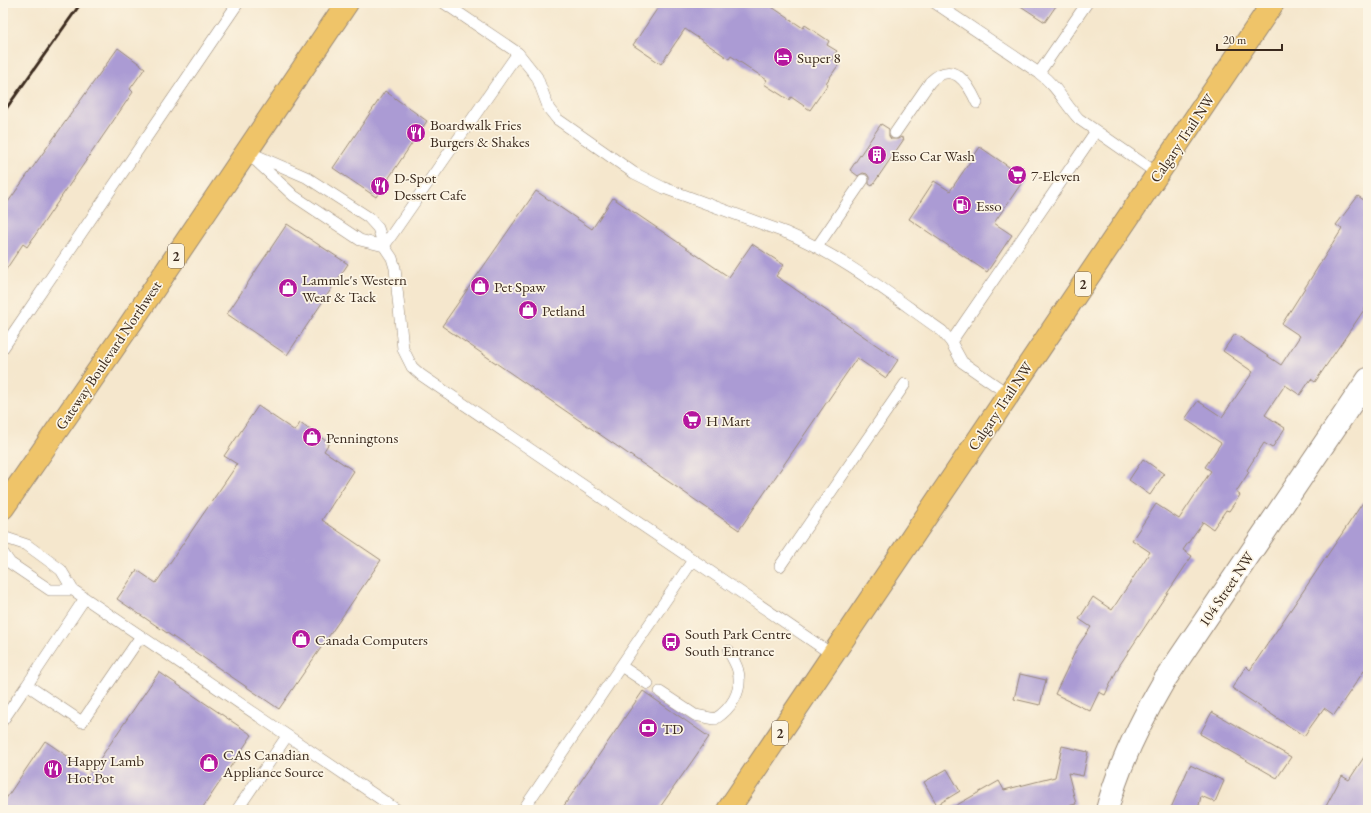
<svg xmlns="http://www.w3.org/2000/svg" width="1371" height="813" font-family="'EB Garamond',serif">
	<rect width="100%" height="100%" fill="#fcf5e5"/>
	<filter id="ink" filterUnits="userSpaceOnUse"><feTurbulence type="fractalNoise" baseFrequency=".025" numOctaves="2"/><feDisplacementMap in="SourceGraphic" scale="8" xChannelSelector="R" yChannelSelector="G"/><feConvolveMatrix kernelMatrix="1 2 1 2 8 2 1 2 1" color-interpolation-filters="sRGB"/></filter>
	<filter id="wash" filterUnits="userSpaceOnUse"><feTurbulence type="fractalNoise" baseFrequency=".012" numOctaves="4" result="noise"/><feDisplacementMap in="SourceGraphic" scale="16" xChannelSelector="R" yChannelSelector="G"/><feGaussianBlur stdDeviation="0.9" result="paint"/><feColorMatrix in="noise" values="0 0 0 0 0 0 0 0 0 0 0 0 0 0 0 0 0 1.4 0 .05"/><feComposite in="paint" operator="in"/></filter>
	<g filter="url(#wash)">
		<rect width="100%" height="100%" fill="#f5e7cd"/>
		<g id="blocks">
			<path fill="#ab9bd4" d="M661 3H766L803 28 805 25 829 41 827 45 837 51 831 59 839 64 826 83 828 84 810 110 791 97 789 100 764 84 767 80 731 56 729 59 685 29 661 64 633 45Z
				M1016 3H1058L1045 22Z
				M118 48 145 68 130 89 133 92 27 247 23 244 3 274V209Z
				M385 91 427 121 376 197 333 168Z
				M881 124 889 129V136L891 139H898L901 137 904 139 872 186 869 184V177L867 174 863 173 858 176 850 170Z
				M980 147 1025 178 994 223 1012 235 987 272 909 219 934 181 950 191Z
				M536 191 592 229 613 198 729 277 752 244 784 265 776 276 898 360 886 378 857 358 739 530 442 326Z
				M1358 196 1368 203V304L1315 382 1311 379 1300 395 1285 385 1265 415 1285 428 1272 448 1264 443 1247 470 1249 472 1236 492 1240 495 1229 511 1226 510 1213 529 1203 522 1183 550 1192 556 1119 666 1105 695 1099 692 1090 711 1055 694 1078 646 1091 627 1079 619 1093 597 1112 610 1150 552 1132 540 1156 504 1179 519 1211 471 1205 467 1221 443 1185 419 1198 401 1222 417 1253 372 1223 351 1235 334 1281 365 1300 336 1282 324 1342 229 1336 225Z
				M287 224 348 264 287 355 227 314Z
				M258 406 295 431 300 423 329 443 324 451 354 471 322 520 381 560 279 709 117 599 137 570 156 583 234 469 237 464 224 456Z
				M1143 459 1164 474 1150 495 1129 480Z
				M1368 495V665L1334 715 1324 708 1304 736 1232 688 1246 666 1250 670Z
				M159 672 252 735 201 810H3V803L45 741 91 772Z
				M1020 674 1046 680 1040 705 1014 699Z
				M643 691 709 737 658 810H561Z
				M1212 712 1291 757 1277 778 1200 734Z
				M1062 746 1088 752 1083 776 1068 773 1076 804 1053 810H948L999 781 1004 790 1055 777Z
				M1368 751V810H1324L1342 776 1349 780Z
				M1190 765 1224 781 1215 802 1201 796 1198 810H1170Z
				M947 769 960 791 937 805 924 782Z"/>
		</g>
	</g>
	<g filter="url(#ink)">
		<use href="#blocks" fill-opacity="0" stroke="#988876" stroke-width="1"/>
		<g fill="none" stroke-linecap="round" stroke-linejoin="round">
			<defs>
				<path id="lane" d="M935 3 1039 73C1058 87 1064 103 1079 119L1158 174
					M518 53 537 77 549 109 557 119 634 173 664 188 787 233C844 257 892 296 942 331L951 342 962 362 1008 394
					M1039 73 1087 3
					M895 133 930 82C953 59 968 83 977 103
					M246 151 306 177 368 217 378 228 384 246 392 258 395 268 403 349 412 367 421 375 833 655
					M252 157 294 196 360 240 384 246
					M384 246 518 53 444 3
					M817 247 863 180
					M951 342 1096 131
					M3 348 238 3
					M3 537 27 545 53 564 61 570 73 590 397 810
					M3 553 10 563 50 590H73
					M780 566 905 384
					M85 598 27 685 82 722 141 636
					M621 666 648 684
					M660 692 695 715 715 719C731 709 743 691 738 671 737 665 732 658 729 651
					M3 720 27 685
					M237 810 287 736
					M523 810 693 560"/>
				<path id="street" d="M1107 810C1119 764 1140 722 1164 681L1368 379"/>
				<path id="highway" d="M3 508 131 323 347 3
					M728 810 1273 3"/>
			</defs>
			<use href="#lane" stroke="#988876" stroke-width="12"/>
			<use href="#street" stroke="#988876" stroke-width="24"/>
			<use href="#highway" stroke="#988876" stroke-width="24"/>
			<use href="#lane" stroke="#fff" stroke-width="11"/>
			<use href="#street" stroke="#fff" stroke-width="22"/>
			<use href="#highway" stroke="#efc469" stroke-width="22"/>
			<path stroke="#3b2a1e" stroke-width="3" d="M3 113 81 3"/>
		</g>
	</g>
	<defs>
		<symbol id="hotel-disc" viewBox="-11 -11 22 22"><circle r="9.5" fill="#b5179e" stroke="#fcf5e5"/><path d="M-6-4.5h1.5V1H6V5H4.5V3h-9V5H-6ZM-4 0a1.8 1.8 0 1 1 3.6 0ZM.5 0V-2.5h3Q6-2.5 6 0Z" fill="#fff"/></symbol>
		<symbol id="restaurant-disc" viewBox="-11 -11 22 22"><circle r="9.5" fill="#b5179e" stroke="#fcf5e5"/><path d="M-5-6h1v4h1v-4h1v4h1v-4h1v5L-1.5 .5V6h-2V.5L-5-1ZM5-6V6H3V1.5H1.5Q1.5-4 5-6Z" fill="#fff"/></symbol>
		<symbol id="building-disc" viewBox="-11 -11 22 22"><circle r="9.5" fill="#b5179e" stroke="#fcf5e5"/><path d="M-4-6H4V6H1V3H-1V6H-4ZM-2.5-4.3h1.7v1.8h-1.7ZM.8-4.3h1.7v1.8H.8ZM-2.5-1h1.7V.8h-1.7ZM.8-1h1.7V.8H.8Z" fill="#fff"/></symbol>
		<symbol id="supermarket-disc" viewBox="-11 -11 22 22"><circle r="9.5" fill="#b5179e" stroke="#fcf5e5"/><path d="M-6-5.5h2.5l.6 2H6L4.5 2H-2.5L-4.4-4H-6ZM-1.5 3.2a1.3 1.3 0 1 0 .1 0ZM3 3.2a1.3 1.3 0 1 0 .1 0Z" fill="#fff"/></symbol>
		<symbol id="fuel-disc" viewBox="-11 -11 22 22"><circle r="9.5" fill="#b5179e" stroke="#fcf5e5"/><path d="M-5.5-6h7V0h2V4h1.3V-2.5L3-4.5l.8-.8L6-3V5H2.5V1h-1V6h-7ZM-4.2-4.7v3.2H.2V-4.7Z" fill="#fff"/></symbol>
		<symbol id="shop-disc" viewBox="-11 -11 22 22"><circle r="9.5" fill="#b5179e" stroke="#fcf5e5"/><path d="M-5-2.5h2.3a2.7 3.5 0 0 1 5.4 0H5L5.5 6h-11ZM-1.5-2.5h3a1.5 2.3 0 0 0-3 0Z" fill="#fff"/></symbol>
		<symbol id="bus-disc" viewBox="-11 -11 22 22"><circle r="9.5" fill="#b5179e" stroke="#fcf5e5"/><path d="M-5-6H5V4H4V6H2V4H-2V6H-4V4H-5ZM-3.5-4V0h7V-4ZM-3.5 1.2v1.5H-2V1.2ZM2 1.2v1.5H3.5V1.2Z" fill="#fff"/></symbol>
		<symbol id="bank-disc" viewBox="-11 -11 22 22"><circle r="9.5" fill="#b5179e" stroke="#fcf5e5"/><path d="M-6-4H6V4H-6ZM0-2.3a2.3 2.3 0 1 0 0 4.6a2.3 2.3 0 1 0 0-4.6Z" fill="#fff"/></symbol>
	</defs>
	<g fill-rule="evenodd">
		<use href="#hotel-disc" x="772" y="46" width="22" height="22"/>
		<use href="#restaurant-disc" x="405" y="122" width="22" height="22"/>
		<use href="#building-disc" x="866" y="144" width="22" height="22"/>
		<use href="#supermarket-disc" x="1006" y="164" width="22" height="22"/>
		<use href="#restaurant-disc" x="369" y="175" width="22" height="22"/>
		<use href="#fuel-disc" x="951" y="194" width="22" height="22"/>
		<use href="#shop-disc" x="469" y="275" width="22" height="22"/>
		<use href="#shop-disc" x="277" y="277" width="22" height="22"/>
		<use href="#shop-disc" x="517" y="299" width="22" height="22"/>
		<use href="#supermarket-disc" x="681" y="409" width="22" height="22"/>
		<use href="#shop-disc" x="301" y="426" width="22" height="22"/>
		<use href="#shop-disc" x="290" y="628" width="22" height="22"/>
		<use href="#bus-disc" x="660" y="631" width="22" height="22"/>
		<use href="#bank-disc" x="637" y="717" width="22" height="22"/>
		<use href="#shop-disc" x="198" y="752" width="22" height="22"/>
		<use href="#restaurant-disc" x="42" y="758" width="22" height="22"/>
	</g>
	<g text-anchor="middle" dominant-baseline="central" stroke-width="3.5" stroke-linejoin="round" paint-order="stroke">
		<g fill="#fcf5e5" stroke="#75675a" stroke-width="1">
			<rect x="168" y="244" width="16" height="24" rx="3"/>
			<rect x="1075" y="272" width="16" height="24" rx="3"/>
			<rect x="772" y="721" width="16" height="24" rx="3"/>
		</g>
		<g font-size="14" font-weight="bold" fill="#3b2a1e">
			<text x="176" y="256">2</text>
			<text x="1083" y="284">2</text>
			<text x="780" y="733">2</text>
		</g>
		<g font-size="15" fill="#3b2a1e" stroke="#fcf5e5" text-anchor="start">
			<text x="797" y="57">Super 8</text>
			<text x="430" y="124">Boardwalk Fries<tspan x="430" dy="17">Burgers &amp; Shakes</tspan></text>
			<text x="891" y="155">Esso Car Wash</text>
			<text x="1031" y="175">7-Eleven</text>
			<text x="394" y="177">D-Spot<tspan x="394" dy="17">Dessert Cafe</tspan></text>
			<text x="976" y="205">Esso</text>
			<text x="302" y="279">Lammle's Western<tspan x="302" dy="17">Wear &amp; Tack</tspan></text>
			<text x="494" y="286">Pet Spaw</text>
			<text x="542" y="310">Petland</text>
			<text x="706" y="420">H Mart</text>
			<text x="326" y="437">Penningtons</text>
			<text x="685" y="633">South Park Centre<tspan x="685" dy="17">South Entrance</tspan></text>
			<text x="315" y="639">Canada Computers</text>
			<text x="662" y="728">TD</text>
			<text x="223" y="754">CAS Canadian<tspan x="223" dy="17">Appliance Source</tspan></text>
			<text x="67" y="760">Happy Lamb<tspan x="67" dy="17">Hot Pot</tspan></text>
		</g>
		<g font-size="15" fill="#3b2a1e" stroke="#fcf5e5">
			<text transform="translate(1182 138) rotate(-56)">Calgary Trail NW</text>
			<text transform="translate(108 355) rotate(-56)">Gateway Boulevard Northwest</text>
			<text transform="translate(1000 406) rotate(-56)">Calgary Trail NW</text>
			<text transform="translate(1226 589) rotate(-56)">104 Street NW</text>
		</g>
	</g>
	<rect width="1371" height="813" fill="none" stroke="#fcf5e5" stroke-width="16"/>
	<path d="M1217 44v6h65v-6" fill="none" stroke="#3b2a1e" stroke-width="2"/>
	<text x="1223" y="44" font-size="12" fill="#3b2a1e" stroke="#fcf5e5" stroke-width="3" paint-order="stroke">20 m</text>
</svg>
